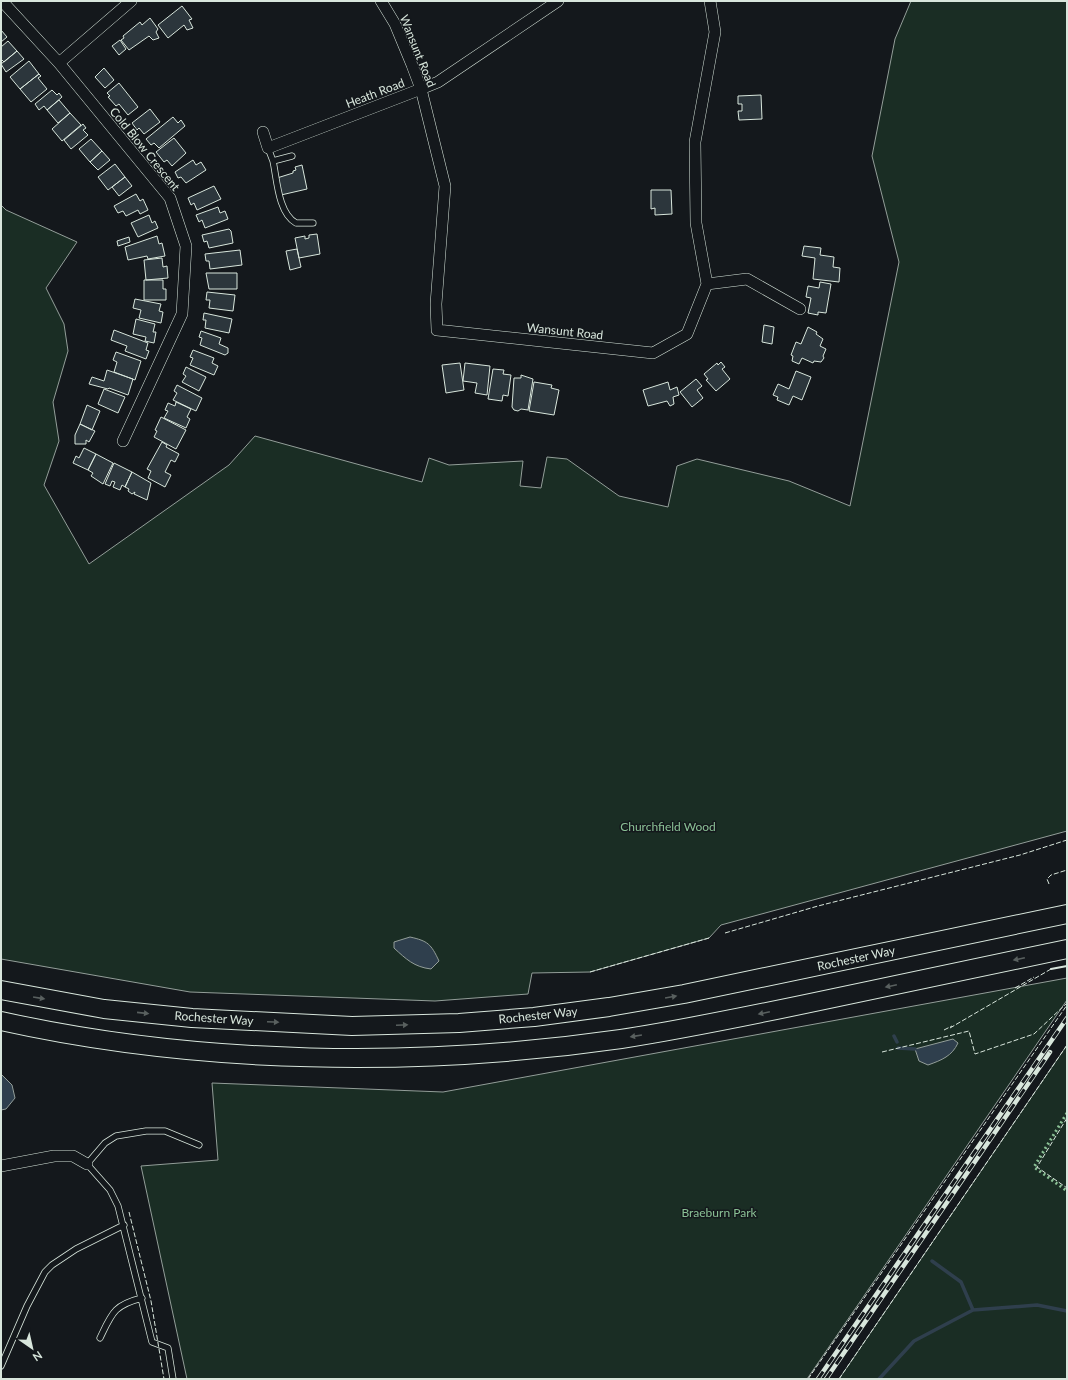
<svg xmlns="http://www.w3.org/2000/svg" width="1068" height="1380" font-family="Lato,sans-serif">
	<rect width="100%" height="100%" fill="#14181c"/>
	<path fill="#1a2d24" stroke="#939e99" d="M911 1H1067V831L721 925 709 938 590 972 532 973 528 994 435 1001 190 992 1 959V205L6 210 77 242 46 288 64 324 68 351 53 402 59 441 44 485 89 564 229 465 255 436 422 482 429 458 449 465 523 461 520 486 541 488 547 457 567 459 619 496 668 507 677 466 697 459 789 481 850 506 899 262 872 156 895 39Z
		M1067 978V1000L807 1379H187L141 1166 218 1160 212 1083 443 1092Z
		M1067 1045V1379H839Z"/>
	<path fill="#2f3f4d" stroke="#939e99" d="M410 937C428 941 431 944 439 961L431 969C414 967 406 959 394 948V942Z
		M953 1039 958 1043C952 1056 942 1060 928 1065L919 1061 915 1049Z
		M1 1074 12 1085 15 1098 6 1109 1 1110Z"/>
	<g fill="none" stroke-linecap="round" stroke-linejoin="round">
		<path stroke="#2f3f4d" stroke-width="3.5" d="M894 1036 897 1042
			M898 1048 915 1049
			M932 1261 961 1282 973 1310
			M879 1379 914 1341 973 1310 1037 1305 1067 1311"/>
	</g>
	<path fill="#2c363c" stroke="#d8e6dc" d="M182 6 192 19 189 20 193 28 187 30 184 25 168 38 158 25Z
		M150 18 158 29 156 32 159 38 153 40 149 36 129 50 121 40 124 38 123 36 140 22 142 25Z
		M1 30 7 37 1 42Z
		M120 40 126 49 119 55 112 46Z
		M8 41 17 51 4 62 1 59V47Z
		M17 51 24 59 6 72 1 64Z
		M29 61 39 74 20 89 10 77Z
		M104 68 114 80 105 88 95 77Z
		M39 74 41 76 38 78 47 89 31 102 20 89Z
		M119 83 138 107 128 115 119 104 116 106 108 97 110 96 107 93Z
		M52 90 57 95 59 93 62 97 47 110 44 106 39 110 35 104Z
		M761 95 762 119 739 120 738 111H742V104H738V96Z
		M59 100 70 113 58 123 47 110Z
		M150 109 160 122 144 134 139 128 137 130 132 123Z
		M70 113 81 125 62 141 52 129Z
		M173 117 178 123 181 120 185 126 159 148 154 143 151 145 146 139Z
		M83 124 86 128 83 130 88 135 71 149 64 140Z
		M174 138 186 153 172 166 167 160 164 162 156 152Z
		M91 139 102 151 90 162 79 149Z
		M102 151 110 160 98 170 90 162Z
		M193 160 196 165 201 162 206 170 186 183 181 177 178 178 175 172Z
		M115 164 125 177 108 190 98 177Z
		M302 165 307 189 281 195 277 178 293 173V171L296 170 295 167Z
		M125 177 132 186 119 196 112 187Z
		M214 186 221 199 197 210 194 203 191 205 188 198Z
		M651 190H671L672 214 655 215V208L651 209Z
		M136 194 140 201 143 199 148 210 140 214 138 210 126 216 123 211 118 213 114 206Z
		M218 207 220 213 225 211 228 219 205 228 202 220 199 222 196 215Z
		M149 215 152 223 155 221 158 228 138 237 131 223Z
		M229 229 231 231 233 243 209 248 207 241 204 242 202 235Z
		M317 234 320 254 299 258 295 238 305 236V239L309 238V235Z
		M157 236 159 244 162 243 165 256 148 259 147 256 128 260 125 247Z
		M129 237 130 242 118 246 117 241Z
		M804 246 821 248 820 255 834 257 833 267 840 268 839 282 813 279 815 258 802 256Z
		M297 249 301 267 290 270 286 251Z
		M240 250 242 265 210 269 209 261H206L205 254Z
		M162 258 163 267 167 266 168 278 146 280 144 260Z
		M206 273H237V289H209Z
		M144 280H163V289H166V300H144Z
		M820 282 831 284 826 313 818 312V315L808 313 811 298 806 297 808 286 819 288Z
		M207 292 235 295 233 311 209 308 210 300H206Z
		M135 299 161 304 159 311 163 312 161 323 139 318 141 310 133 308Z
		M204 313 232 319 229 333 205 328 206 320H203Z
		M136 319 155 324 153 332H156L154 343 145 341 146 337 133 334Z
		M764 325 774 327 772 344 762 342Z
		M808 327 817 332 816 334 823 339 820 346 826 349 823 356 824 358 821 362 814 361 813 363 802 358 799 364 792 361 793 356 791 355 796 342 801 344Z
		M114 330 148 343 146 350 149 351 146 359 125 351 127 346 111 340Z
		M201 331 221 338 219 344 228 348V353L225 355 200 345 202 338 199 337Z
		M193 350 214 358 212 363 218 366 214 375 190 365 193 358 190 357Z
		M116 352 141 361 135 380 114 372 117 362 113 360Z
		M721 362 725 367 722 369 730 379 716 391 706 380 708 379 704 374 717 363 718 365Z
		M460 363 464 390 446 393 442 365Z
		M465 363 490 366 487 395 475 393 477 383 463 381Z
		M186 367 206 377 199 391 182 382 186 376 183 374Z
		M493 369 504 370 503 374 511 375 508 396 503 395 502 401 488 399Z
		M107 370 133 379 128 395 109 388 108 389 89 384 92 377 104 381Z
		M796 371 811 377 802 400 793 396 789 405 777 400 778 397 773 395 778 384 789 389Z
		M521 375 533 379 528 410 521 409 518 411 514 410 512 407 514 378H521Z
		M696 379 702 386 697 390 703 398 692 407 680 392Z
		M534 382 552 385 551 388 559 390 554 415 529 411Z
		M668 382 670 390 677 387 679 395 673 397 674 404 670 406 667 401 648 406 643 390Z
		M177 385 202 398 196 411 173 400 177 393 174 391Z
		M104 389 125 397 118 413 98 404Z
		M176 402 191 409 187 417 190 419 186 428 164 418 168 411 165 410 168 403 175 406Z
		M87 405 100 411 92 430 80 424Z
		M161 417 186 430 176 449 154 437 157 431 155 430Z
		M80 424 95 431 89 442 86 440V444H75V435Z
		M162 442 167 445 166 447 179 454 175 462 171 460 165 472 171 475 165 487 148 478 151 471 147 469Z
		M84 448 96 454 88 470 73 463 76 456 79 458Z
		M96 454 113 463 103 484 91 476 93 473 88 470Z
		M114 463 132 472 125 487 122 485 120 490 113 487 115 482 112 481 110 486 105 484Z
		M132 472 151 483 147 500 134 494 135 492 132 494 128 491 129 489 125 487Z"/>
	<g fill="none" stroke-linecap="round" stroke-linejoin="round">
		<defs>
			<path id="service" d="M268 148 273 161 292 156
				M273 161C277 179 278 213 296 223H313
				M100 1338C112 1313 114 1305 142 1298
				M1 1366 27 1306 45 1272 52 1265 76 1249 124 1225
				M173 1379 168 1348 152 1342 118 1206 110 1190 87 1164 105 1143 116 1136 146 1131H165L199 1145"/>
			<path id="minor" d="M2 1 59 63 170 198 186 246 182 314 123 441
				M381 1 395 24 412 65 421 89 445 186 436 304 437 330 653 353 687 334 707 284 696 223 695 142 715 32 710 1
				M59 63 131 1
				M263 132 268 148 421 89 438 82 558 1
				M707 284 747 279 800 309
				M1 1166 54 1156H73L87 1164"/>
			<path id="trunk" d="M1 990 104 1009 192 1018 352 1026 459 1023 534 1017 609 1007 684 994 1067 914
				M1 1021C199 1065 420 1068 621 1039 692 1028 763 1013 834 998 911 982 989 966 1067 949"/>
		</defs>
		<use href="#service" stroke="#d8e6dc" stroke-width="7"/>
		<use href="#minor" stroke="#d8e6dc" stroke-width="12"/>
		<use href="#trunk" stroke="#d8e6dc" stroke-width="20"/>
		<use href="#service" stroke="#14181c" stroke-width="5.5"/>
		<use href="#minor" stroke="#14181c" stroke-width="11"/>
		<use href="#trunk" stroke="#14181c" stroke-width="18"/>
		<defs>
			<path id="rail" d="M818 1379 1067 1018
				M826 1379 1050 1052"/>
		</defs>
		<use href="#rail" stroke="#d8e6dc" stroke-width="4.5"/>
		<use href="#rail" stroke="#14181c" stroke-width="3" stroke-dasharray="9" stroke-linecap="butt"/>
		<path stroke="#8ac095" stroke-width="3" stroke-dasharray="2 3" stroke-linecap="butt" d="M1067 1113 1034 1167 1067 1191"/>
		<path stroke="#d8e6dc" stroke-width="1" stroke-dasharray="5 2" stroke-linecap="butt" d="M1049 884 1047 879 1051 875 1067 870
			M725 933 818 906 1020 855 1067 840
			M590 972 709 938
			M1015 988 1034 977
			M950 1028 1051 969
			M944 1030 952 1026
			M882 1052 969 1031 975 1054 1034 1034 1067 1003
			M1067 1118 1037 1167 1067 1188
			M129 1212 151 1301 164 1379
			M808 1379 1067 1005
			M839 1379 1067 1045"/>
		<path stroke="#d8e6dc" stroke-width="2" d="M1051 969 1067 966"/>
	</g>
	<defs><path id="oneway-solid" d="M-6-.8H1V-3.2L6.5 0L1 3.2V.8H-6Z"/></defs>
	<g fill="#59605f">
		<use href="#oneway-solid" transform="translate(1019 959) rotate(168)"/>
		<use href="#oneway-solid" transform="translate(891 986) rotate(168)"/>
		<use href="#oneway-solid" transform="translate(671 997) rotate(-10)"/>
		<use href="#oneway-solid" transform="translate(39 998) rotate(9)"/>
		<use href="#oneway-solid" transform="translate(143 1013) rotate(6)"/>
		<use href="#oneway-solid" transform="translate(764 1013) rotate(168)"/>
		<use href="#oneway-solid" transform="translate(273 1022) rotate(3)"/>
		<use href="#oneway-solid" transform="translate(402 1025) rotate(-2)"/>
		<use href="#oneway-solid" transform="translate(636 1036) rotate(171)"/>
	</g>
	<g text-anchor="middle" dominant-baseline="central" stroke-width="3" stroke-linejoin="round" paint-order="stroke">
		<g font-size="12" fill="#d8e6dc" stroke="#14181c">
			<text transform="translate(418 51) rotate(68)">Wansunt Road</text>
			<text transform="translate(375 93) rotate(-21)">Heath Road</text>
			<text transform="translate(145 149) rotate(51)">Cold Blow Crescent</text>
			<text transform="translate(565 331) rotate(6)">Wansunt Road</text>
			<text transform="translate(856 958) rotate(-12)">Rochester Way</text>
			<text transform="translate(538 1015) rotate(-6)">Rochester Way</text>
			<text transform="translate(214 1018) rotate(4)">Rochester Way</text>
		</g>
		<g font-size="12" fill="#8ac095" stroke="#14181c">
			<text x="668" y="826">Churchfield Wood</text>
			<text x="719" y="1212">Braeburn Park</text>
		</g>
	</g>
	<rect width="1068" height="1380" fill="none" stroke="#d8e6dc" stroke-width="4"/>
	<g transform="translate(32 1348) rotate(146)" stroke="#14181c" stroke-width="3" paint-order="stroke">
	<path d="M0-3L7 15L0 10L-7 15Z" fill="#d8e6dc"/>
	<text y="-6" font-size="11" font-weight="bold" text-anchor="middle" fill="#d8e6dc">N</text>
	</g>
</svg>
